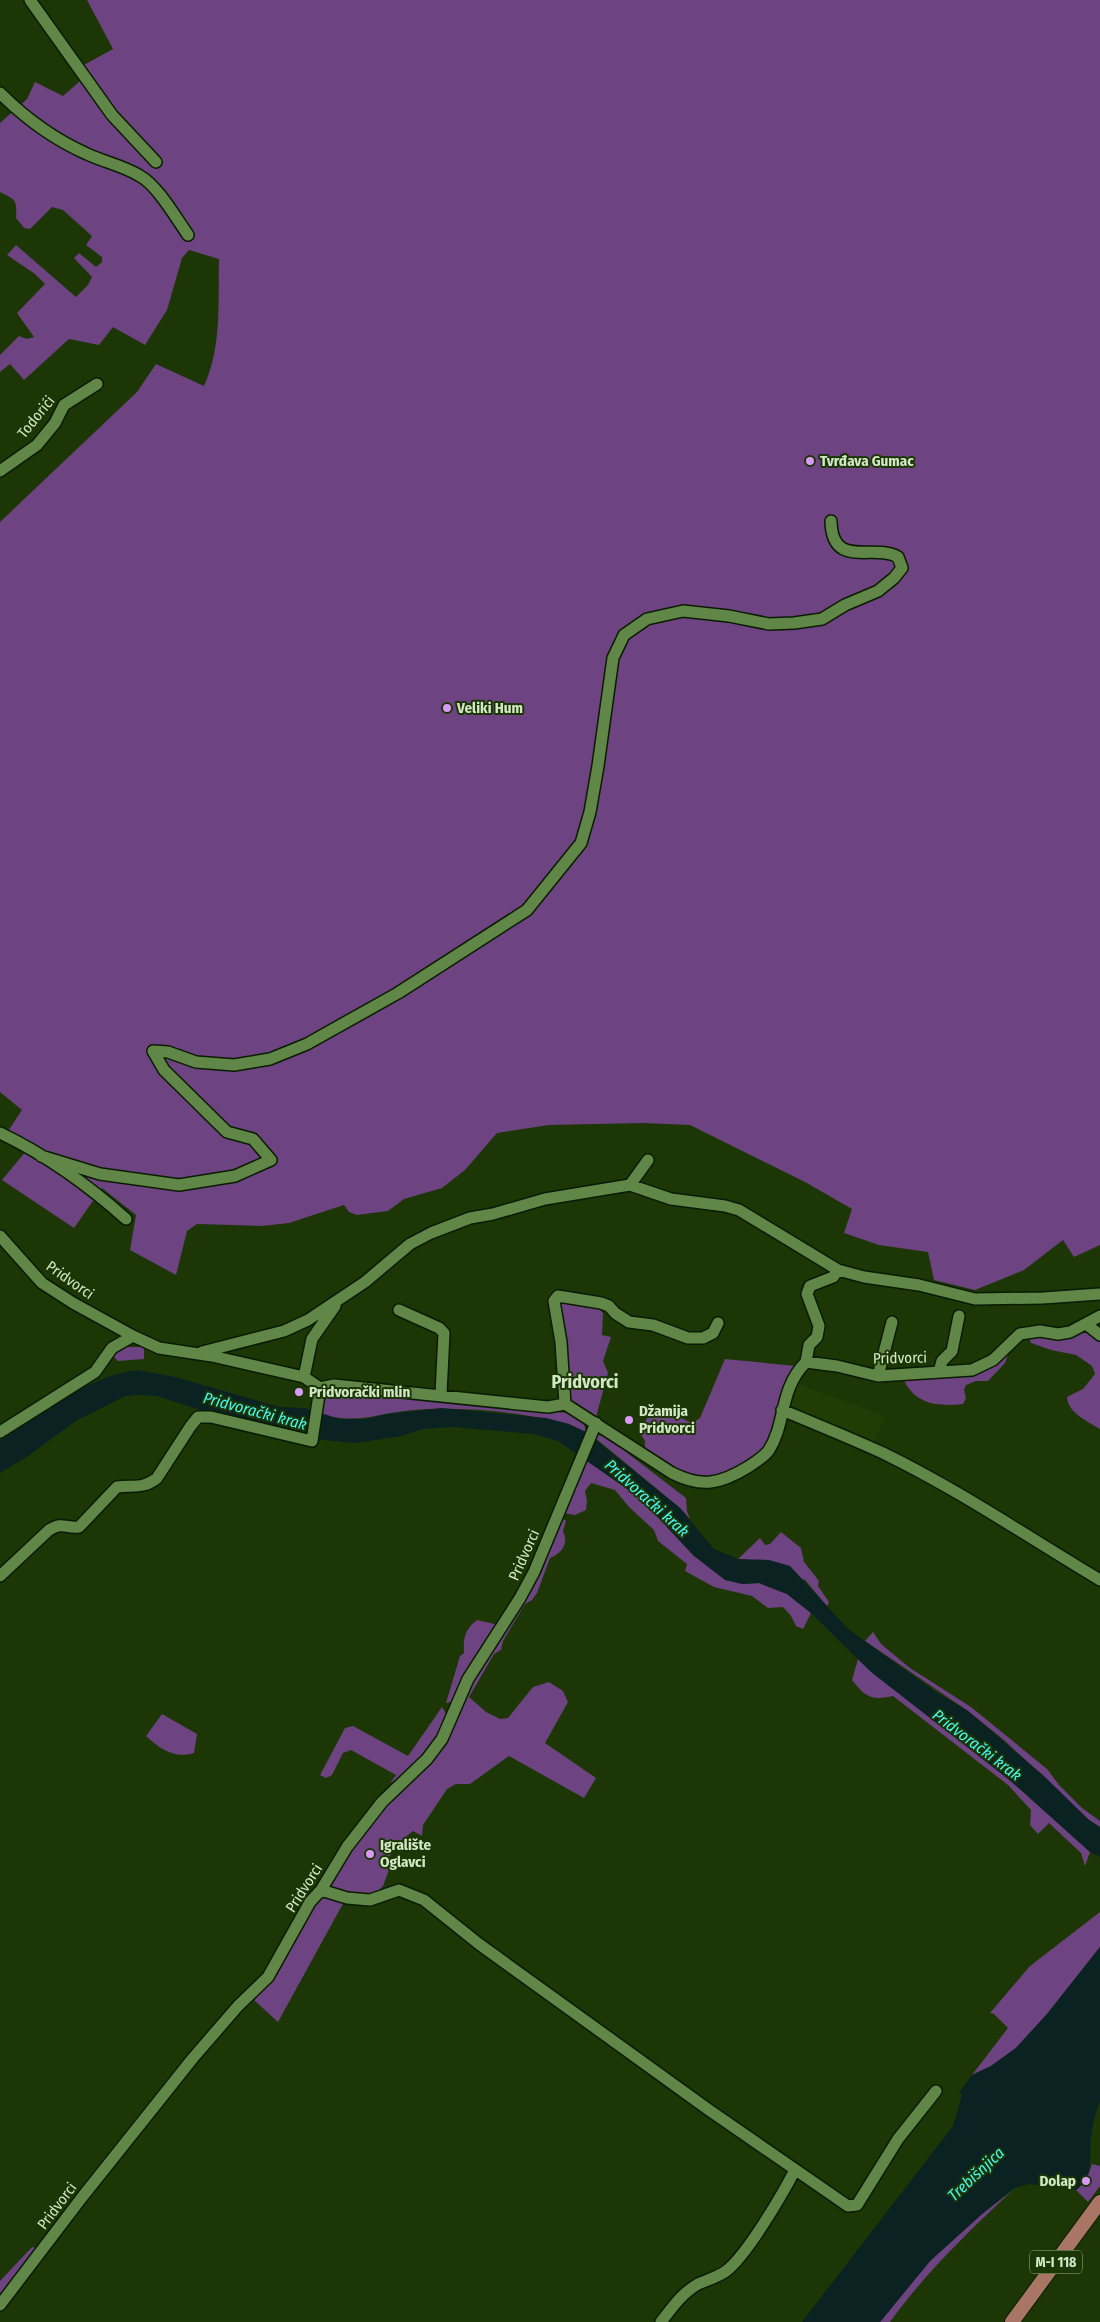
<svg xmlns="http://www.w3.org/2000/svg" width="1100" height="2322" font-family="'Fira Sans Condensed',sans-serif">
	<rect width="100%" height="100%" fill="#1c3606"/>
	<path fill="#1f3d05" d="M796 1383 885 1416 873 1445 787 1407Z"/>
	<path fill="#6d4381" d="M87 0H1100V1245L1074 1257 1063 1240 1024 1270 975 1290 934 1280 928 1252 879 1245 844 1233 852 1209 805 1182 690 1125 643 1123 549 1125 497 1133 465 1170 442 1188 404 1199 388 1211 357 1215 349 1212 344 1205 289 1223 262 1226 197 1224 187 1231 176 1275 130 1250 136 1215 102 1188 74 1228 2 1180 26 1151 8 1131 22 1110 0 1092V522L137 392 156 364 204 386C222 347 218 301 219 259L189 250 182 258 167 310 145 345 113 327 99 345 69 339 24 380 10 364 0 372V355L19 336 27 339 34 337 17 313 45 284 35 274 7 255 16 245 76 297 88 285 92 277 74 258 79 253 96 267 102 262V257L86 245 92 236 63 210 52 207 30 229 24 228 16 218C17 200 16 200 0 192V123L27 99 35 82 63 96 88 74 82 66 113 49Z
		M567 1300 599 1309 603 1313 602 1335 611 1337 603 1361 608 1373 596 1417 572 1403 565 1396 560 1302Z
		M1083 1330 1100 1340V1429C1087 1421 1068 1413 1067 1397L1083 1389 1095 1374 1092 1366 1076 1355 1051 1350 1031 1343 1028 1335Z
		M119 1347H144V1359L118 1361 113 1356 114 1351Z
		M1011 1347 1005 1363 988 1381H976L966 1385 964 1390 966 1398 963 1404C937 1407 914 1404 903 1378L961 1376Z
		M725 1359 796 1366 765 1450 750 1463 713 1480 683 1473 645 1449V1441L640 1433 653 1405 692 1423 700 1418Z
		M327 1388 567 1413 583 1420 586 1432C543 1412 462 1406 414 1410 376 1413 360 1425 320 1414Z
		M600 1430 621 1443 622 1448 626 1452 686 1498 687 1511 690 1519 680 1508 594 1437Z
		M584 1458 640 1498 694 1556 742 1584 759 1583 787 1594 811 1613 803 1629 796 1626 791 1616 783 1607 768 1608 752 1596 714 1587 685 1571 687 1564 658 1541 654 1530 629 1507 615 1490 591 1483 585 1491 587 1501 586 1510 575 1515 563 1513Z
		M561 1517 566 1521 563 1531C569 1544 562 1553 550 1558L537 1593 532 1600 525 1604 503 1641 501 1650 494 1654 469 1697 486 1712 500 1719 508 1718 533 1687 549 1682 563 1691 568 1702 545 1743 596 1778 584 1798 509 1756 470 1784H456L447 1789 423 1825 422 1836 413 1831 399 1842 383 1866 389 1870 383 1886 373 1896C360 1895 335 1897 330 1882 347 1857 363 1831 383 1807 416 1768 452 1748 464 1695Z
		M781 1532 801 1548 804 1562 819 1581 818 1586 829 1602 827 1606 805 1580 738 1559 760 1538 765 1545 770 1544Z
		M477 1620 499 1625 455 1701 446 1703 460 1656 464 1653C463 1638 465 1629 477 1620Z
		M873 1632 881 1644 910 1668 971 1707 1047 1769 1059 1785 1082 1808 1100 1821V1827L1089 1820 1004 1740 968 1711 865 1641Z
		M858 1659 1012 1782 1090 1852 1085 1866 1081 1853 1049 1823 1038 1834 1030 1825 1031 1810 1008 1785 893 1696C872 1701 865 1697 852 1680Z
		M442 1707 446 1714C447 1740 411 1771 390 1783L396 1775 351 1750 343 1753 332 1775 326 1778 320 1775 345 1728 353 1726 408 1756Z
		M162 1714 197 1734 194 1753C174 1759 160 1749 146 1736Z
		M326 1897 345 1900 278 2022 254 2000 270 1981 318 1899Z
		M1100 1912V1947L1047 2014 1016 2048 991 2066 972 2075 1008 2028 994 2014 990 2013 1030 1966Z
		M1092 2164 1100 2166V2186L1088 2202 1076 2190 1086 2181Z
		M1015 2188C970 2230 926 2272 890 2322H880L930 2261 982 2214Z
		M32 2247 36 2248 0 2295V2281Z"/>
	<path fill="#0b2222" d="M138 1370 175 1377 279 1407 304 1408 340 1419H365L387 1414 442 1408 546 1418 569 1424 586 1432 680 1508 714 1549 738 1559 769 1560 790 1566 848 1629 936 1692 968 1711 1044 1776 1089 1820 1100 1827V1857L1090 1852 1012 1782 871 1672 811 1613 787 1594 759 1583 742 1584 725 1580 694 1556 640 1498 558 1441 534 1434 453 1427 423 1429 401 1436 356 1443 323 1440 209 1413 157 1396 138 1395 125 1396 76 1421 28 1456 0 1473V1440C43 1413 87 1376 138 1370Z
		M1100 1947V2101C1095 2113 1092 2126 1091 2139 1088 2162 1096 2173 1076 2190L1028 2184 1015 2188 982 2214 930 2261 880 2322H802L953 2126 962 2095 959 2093 972 2075 991 2066 1016 2048 1047 2014Z"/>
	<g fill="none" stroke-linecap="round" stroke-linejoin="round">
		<defs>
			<path id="minor" d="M30 0 112 115 156 162
				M0 93C26 119 53 139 87 154 104 162 124 166 140 176 158 186 176 218 188 235
				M0 471 37 445 55 423 64 405 97 384
				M0 1133C46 1155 88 1185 126 1219
				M41 1156 100 1174 179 1185 235 1176 271 1160 253 1139 227 1132 164 1070 153 1051 168 1052 196 1062 234 1065 270 1059 307 1044 398 993 527 910 581 843 590 812 598 766 613 658 624 635 647 619 683 611 729 616 769 624 794 623 822 619 845 605 878 591 894 578 902 568 898 557C874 543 832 570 831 521
				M630 1185 671 1199 725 1206 739 1210 838 1270 864 1277 919 1285 975 1299 1043 1298 1100 1294
				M0 1236 42 1283 73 1303 133 1336 159 1348 212 1356 304 1377 320 1388 334 1385 548 1407 565 1404 672 1473C702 1488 720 1484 748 1467 754 1463 764 1457 769 1450 786 1424 779 1389 806 1362L837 1366 878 1376 972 1370 993 1360 1020 1334 1040 1331 1058 1334 1070 1332 1100 1316
				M399 1310 439 1328 444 1333 441 1394
				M1086 1324 1100 1335
				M202 1352 284 1331 308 1320 365 1282 410 1244 431 1233 470 1218 493 1214 545 1199 630 1185 648 1160
				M806 1362 809 1345 817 1337 819 1326 807 1294 810 1286 833 1277 838 1270
				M939 1372 942 1361 952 1351 959 1316
				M878 1376 892 1322
				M304 1377 312 1339 335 1306
				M565 1404 561 1342 554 1301 558 1296 601 1303 609 1306 615 1313 629 1322 653 1325 688 1338H703L713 1333 718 1323
				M782 1410C816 1424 850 1438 883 1453 959 1490 1028 1537 1100 1580
				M0 1432 95 1372 112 1348 133 1336
				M0 1576 49 1530C63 1521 66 1529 79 1527L117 1487C133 1485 144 1489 157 1478L190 1427 198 1417H211L312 1441 320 1388
				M321 1890 347 1898 370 1900 399 1890 424 1900 479 1944 709 2110 848 2206 857 2205 898 2139 936 2091
				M0 2305 83 2196 193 2058 238 2006 268 1977 310 1902 321 1890 347 1847 382 1802 427 1759 442 1739 468 1679 520 1598 534 1572 596 1423
				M661 2322C672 2308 682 2293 698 2284 707 2280 718 2277 726 2271 747 2255 782 2195 795 2170"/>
			<path id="major" d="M1012 2322 1100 2202"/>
		</defs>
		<use href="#minor" stroke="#0a1c00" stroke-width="14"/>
		<use href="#major" stroke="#0a1c00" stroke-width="16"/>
		<use href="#minor" stroke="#608648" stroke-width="11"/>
		<use href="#major" stroke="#a97665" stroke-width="14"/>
	</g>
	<g fill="#d99af7" stroke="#1c3606" stroke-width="2">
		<circle cx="810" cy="461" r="5"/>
		<circle cx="447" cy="708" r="5"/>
		<circle cx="299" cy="1392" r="5"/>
		<circle cx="629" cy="1420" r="5"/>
		<circle cx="370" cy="1854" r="5"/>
		<circle cx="1086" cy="2181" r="5"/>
	</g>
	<g text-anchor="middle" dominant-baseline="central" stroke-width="4" stroke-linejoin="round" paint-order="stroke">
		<rect fill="#1c3606" stroke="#9bb28c" stroke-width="1" x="1030" y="2250.5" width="52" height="23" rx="4"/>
		<g font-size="14" font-weight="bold" fill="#d2e7c6">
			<text x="1056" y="2262">M-I 118</text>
		</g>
		<g font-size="15" fill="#d2e7c6" stroke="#1c3606">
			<text transform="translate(36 417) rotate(-51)">Todorići</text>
			<text transform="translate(70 1280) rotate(35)">Pridvorci</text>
			<text transform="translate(900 1358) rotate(-1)">Pridvorci</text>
			<text transform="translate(524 1555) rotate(-66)">Pridvorci</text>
			<text transform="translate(304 1888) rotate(-57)">Pridvorci</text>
			<text transform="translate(57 2206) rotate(-53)">Pridvorci</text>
		</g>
		<g font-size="15" font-weight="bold" fill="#d2e7c6" stroke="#1c3606" text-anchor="start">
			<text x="820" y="461">Tvrđava Gumac</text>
			<text x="457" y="708">Veliki Hum</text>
			<text x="309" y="1392">Pridvorački mlin</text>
			<text x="639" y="1411">Džamija<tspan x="639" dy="17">Pridvorci</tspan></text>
			<text x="380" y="1845">Igralište<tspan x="380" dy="17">Oglavci</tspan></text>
			<text x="1076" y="2181" text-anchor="end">Dolap</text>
		</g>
		<g font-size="16" font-style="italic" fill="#44f9f7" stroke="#1c3606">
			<text transform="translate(255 1411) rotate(15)">Pridvorački krak</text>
			<text transform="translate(647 1498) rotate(42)">Pridvorački krak</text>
			<text transform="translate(977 1745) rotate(37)">Pridvorački krak</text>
			<text transform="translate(976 2174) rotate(-43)">Trebišnjica</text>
		</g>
		<g font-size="18" font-weight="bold" fill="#d2e7c6" stroke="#1c3606">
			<text x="585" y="1382">Pridvorci</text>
		</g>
	</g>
</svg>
